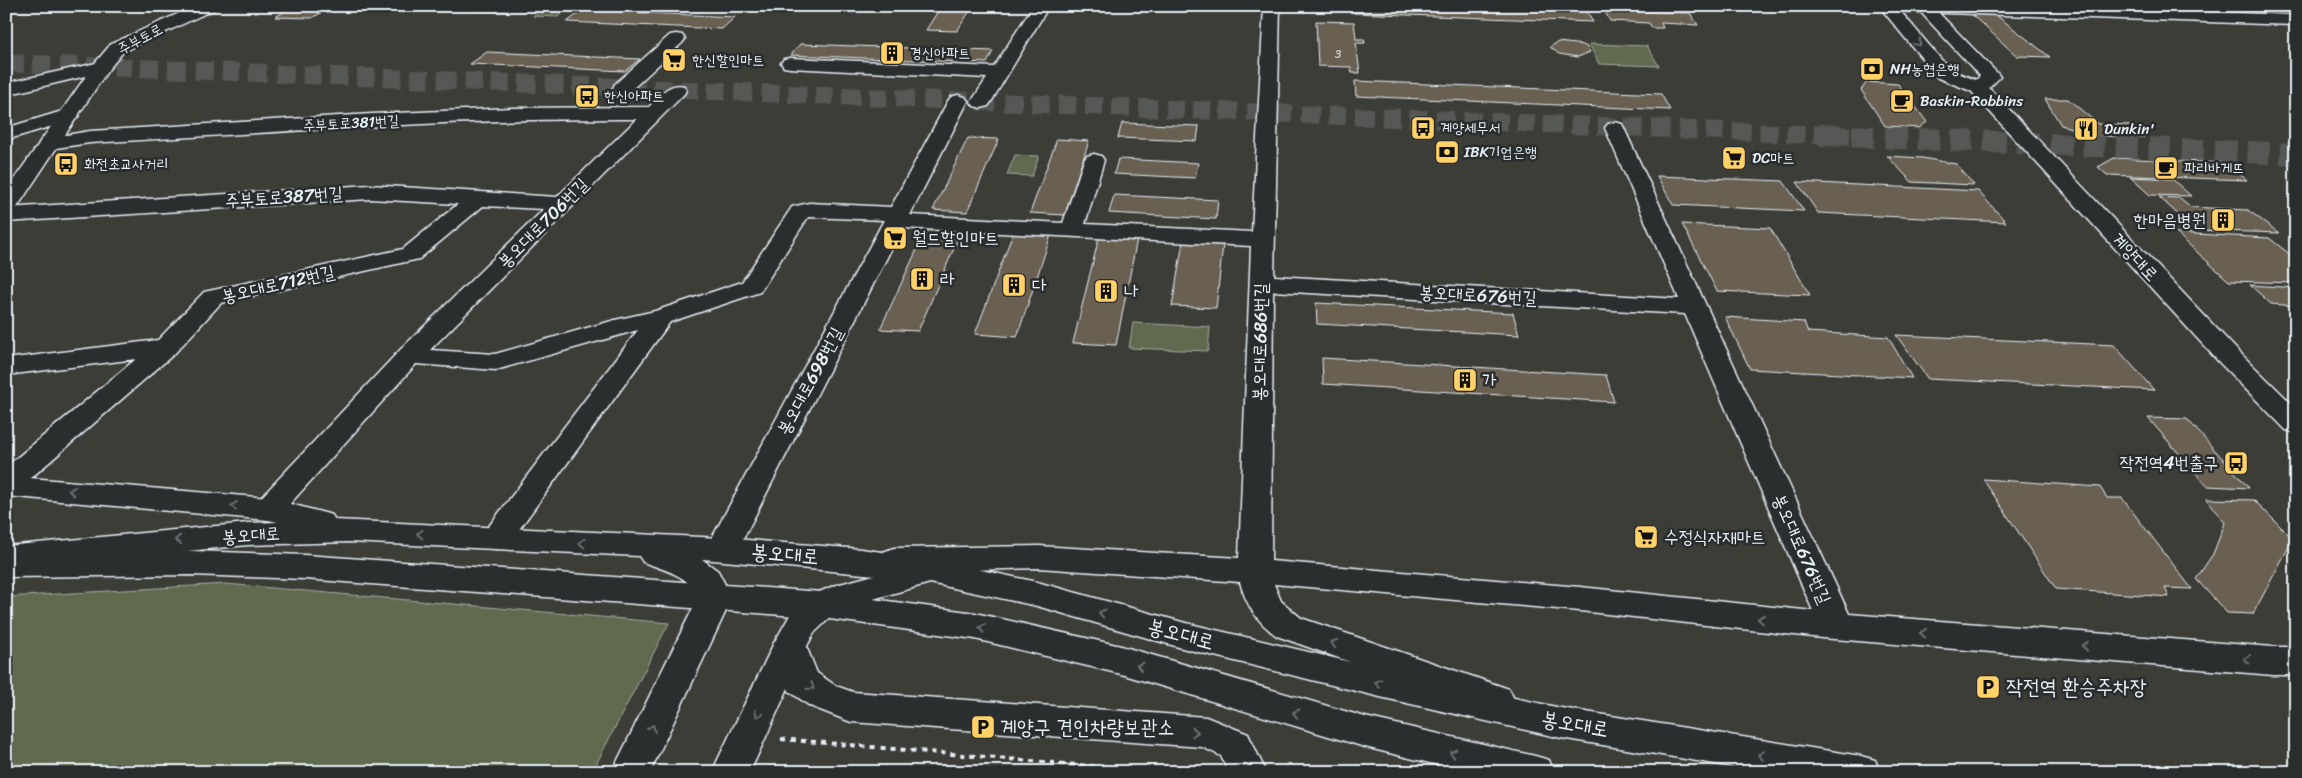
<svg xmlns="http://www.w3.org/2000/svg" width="2302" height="778" font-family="Sriracha,'Poor Story',sans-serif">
	<rect width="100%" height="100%" fill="#3d3d38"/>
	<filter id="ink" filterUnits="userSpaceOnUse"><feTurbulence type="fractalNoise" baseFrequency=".02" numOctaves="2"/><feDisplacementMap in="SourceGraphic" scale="10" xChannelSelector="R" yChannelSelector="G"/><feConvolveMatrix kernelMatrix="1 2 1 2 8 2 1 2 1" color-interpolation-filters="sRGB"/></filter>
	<g filter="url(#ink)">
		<path fill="#616a50" stroke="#a4aea4" d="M546 6H573L558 17 533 16Z
			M1589 44 1647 46 1659 66 1599 64Z
			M1015 155 1039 156 1032 176 1007 175Z
			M1133 323 1210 327 1208 351 1129 348Z
			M226 584 669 623 592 772H6V597Z"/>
		<path fill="#696151" stroke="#e8f1f8" d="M294 6H332L312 18 275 17Z
			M365 6H513L506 11Z
			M887 6H999L997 10 971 9 957 31 926 30 940 8Z
			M1353 6H1466L1587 11 1593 22 1354 13Z
			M583 10 735 17 722 29 567 22Z
			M1604 10 1690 13 1698 25 1661 23 1663 28H1652L1649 23 1610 21Z
			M1971 14 1996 15 2050 57 2017 56Z
			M1316 21 1354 22 1356 39H1364L1365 43H1356L1360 73H1352L1351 67 1318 66Z
			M1558 42 1583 45 1587 47 1590 52 1578 57 1559 54 1550 47Z
			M800 44 993 51 987 63 791 55Z
			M487 52 640 59 625 71 470 64Z
			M1355 81 1661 94 1670 110 1356 96Z
			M1867 82 1898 84 1927 122 1919 128 1885 126 1861 90Z
			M2045 99H2068L2098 124 2130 125 2144 137 2097 136 2061 125Z
			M1122 123 1199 126 1197 141 1118 138Z
			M968 138 999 139 967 212 933 210Z
			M1057 139 1089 141 1065 215 1030 213Z
			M1887 156 1922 158 1956 164 1974 185 1912 182Z
			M2114 158 2226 163 2247 180 2107 175 2098 167Z
			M1118 159 1198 163 1195 178 1114 174Z
			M1657 176 1783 181 1804 211 1673 205Z
			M2130 177 2172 179 2191 196 2150 195Z
			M1797 182 1978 191 2006 222 1818 213Z
			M1114 195 1218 200 1216 219 1109 213Z
			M2159 197 2180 198 2191 207 2248 210 2279 233 2195 230Z
			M1682 224 1770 228 1810 295 1717 291Z
			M927 228 962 230 918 331 880 329Z
			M1013 233 1051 235 1017 337 975 334Z
			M2176 233 2269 238 2296 259V283L2229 281Z
			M1099 237 1137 239 1116 345 1073 343Z
			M1183 242 1223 244 1216 308 1172 306Z
			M2250 285 2296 288V306L2271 304Z
			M1316 303 1513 313 1519 335 1317 324Z
			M1725 317 1804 322 1808 332 1888 337 1912 378 1750 369Z
			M1896 335 2114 345 2154 390 1928 379Z
			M1322 358 1606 375 1614 402 1323 384Z
			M2148 418 2187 419 2249 488 2207 486Z
			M1983 479 2100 487 2107 498H2122L2192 589 2165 588 2169 597 2056 589Z
			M2206 499 2254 500 2293 539 2253 614 2227 613 2196 579 2213 554 2225 523Z"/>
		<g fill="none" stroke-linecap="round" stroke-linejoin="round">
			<path stroke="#575855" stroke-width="18" stroke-dasharray="18 9" stroke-linecap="butt" d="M6 63 1850 136"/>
			<path stroke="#575855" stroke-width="22" stroke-dasharray="22 11" stroke-linecap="butt" d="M1819 135 2296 154"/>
			<defs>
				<path id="minor" d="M1033 6H1049L991 102 988 106 981 108 974 106 971 102 987 78 790 68 784 67 781 63 784 59 790 58 994 67Z
					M1264 6H1280L1274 276 1679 299 1605 128 1608 124 1615 122 1622 124 1849 614 2273 647H2296V675H2273L1822 638 1580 611 1274 584 1281 601 1301 618 1509 689 1514 699 1509 709 1496 714 1277 636C1257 622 1246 605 1240 582L1039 568 894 572 883 568 878 560 883 552 894 548 1039 546 1239 558 1251 246 902 228 738 549 733 557 722 560 711 557 706 549 884 220 808 217 760 292 670 322 507 546 496 549 485 546 480 538 638 330 496 370 416 364 279 516 268 520 257 516 252 509 257 502 400 350 544 209 483 206 419 259 221 303 175 353 17 490 6 493V467L136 359 6 375V359L158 340 204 292 403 249 458 204 370 199 6 222V208L370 185 557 197 637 119C454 118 272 133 90 143L49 149 42 147 39 143 42 139 90 131 372 114 513 108 649 107C659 97 668 82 684 86L686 90 684 94 430 350 495 354 615 320 655 311 742 282 792 207 809 203 891 207 948 101 951 97 958 95 965 97 968 101 910 215 1063 223 1084 160 1087 156 1094 154 1101 156 1104 160 1085 224 1252 232ZM1273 291 1685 314 1813 611 1580 587 1271 561Z
					M1879 6H2038L2296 15V25L1887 11 1881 9Z
					M676 34 682 35 685 39 682 43 629 92 622 94 615 92 613 88 615 84 670 35Z
					M101 62 107 63 110 67 107 71 6 95V83Z
					M69 109 76 111 79 115 76 119 6 140V128Z
					M192 551 305 555 822 592 975 613 1121 646 1365 717 1535 756 1549 760 1554 772H1466L1365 747 1121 674 975 639 822 618 305 579 192 575 6 577V557L11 555 58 552Z
					M790 632 802 636 817 673 836 686 853 692 1206 717 1248 734 1266 772H1228L1221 756 1202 747 851 722 810 706 789 691 773 645 778 636Z"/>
				<path id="major" d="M195 6H217L215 9 123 52 108 70 14 212 6 214V191L95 63 111 44Z
					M1879 6H1896L1950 70 1976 80 1980 76 1915 6H1932L1997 73 2000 77 1989 88 2236 349 2296 408V433L2286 430 2218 361 1971 91 1938 78Z
					M6 476 268 498 332 515 335 520 722 538 861 549 930 559 1037 582 1182 622 1380 669 1561 708 1861 756 1875 760 1880 772H1762L1561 738 1380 697 1182 648 1037 606 930 583 859 603 834 614 814 633 807 646 750 772H712L773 645 790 615 810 596 836 585 874 575 702 559 718 571 732 598 650 772H612L698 598C690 575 664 570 643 562L639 556 349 542 248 545 6 569V546L248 523 278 522 268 520 6 496Z"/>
			</defs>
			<use href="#minor" stroke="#e8f1f8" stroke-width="3"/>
			<use href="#major" stroke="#e8f1f8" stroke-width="3"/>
			<path stroke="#e8f1f8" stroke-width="4" stroke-dasharray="5 5" stroke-linecap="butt" d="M781 739 1156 772"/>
			<use href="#minor" fill="#2a2d2e" fill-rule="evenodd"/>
			<use href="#major" fill="#2a2d2e" fill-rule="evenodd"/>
		</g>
		<defs><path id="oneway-chevron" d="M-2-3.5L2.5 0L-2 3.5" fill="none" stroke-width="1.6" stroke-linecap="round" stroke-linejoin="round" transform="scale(1.25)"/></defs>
		<g stroke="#6c7275">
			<use href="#oneway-chevron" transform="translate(1918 43) rotate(50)"/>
			<use href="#oneway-chevron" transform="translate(72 491) rotate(-175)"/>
			<use href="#oneway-chevron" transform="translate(234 506) rotate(-175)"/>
			<use href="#oneway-chevron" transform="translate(420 534) rotate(-177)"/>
			<use href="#oneway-chevron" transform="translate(178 540) rotate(174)"/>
			<use href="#oneway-chevron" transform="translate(582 543) rotate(-177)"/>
			<use href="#oneway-chevron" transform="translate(1102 613) rotate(-164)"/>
			<use href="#oneway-chevron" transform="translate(1761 619) rotate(-174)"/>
			<use href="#oneway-chevron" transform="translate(982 628) rotate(-167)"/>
			<use href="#oneway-chevron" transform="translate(1923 633) rotate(-175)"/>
			<use href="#oneway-chevron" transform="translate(1334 643) rotate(-161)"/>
			<use href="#oneway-chevron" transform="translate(2085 646) rotate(-175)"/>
			<use href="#oneway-chevron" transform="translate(2247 659) rotate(-175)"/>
			<use href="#oneway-chevron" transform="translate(1140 666) rotate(-163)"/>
			<use href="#oneway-chevron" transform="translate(1378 683) rotate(-167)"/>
			<use href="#oneway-chevron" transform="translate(811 687) rotate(36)"/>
			<use href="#oneway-chevron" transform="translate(1296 713) rotate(-164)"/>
			<use href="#oneway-chevron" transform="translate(758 714) rotate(115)"/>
			<use href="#oneway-chevron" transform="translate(652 728) rotate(-64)"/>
			<use href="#oneway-chevron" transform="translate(1195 732) rotate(3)"/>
			<use href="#oneway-chevron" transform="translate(1453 753) rotate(-167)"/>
			<use href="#oneway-chevron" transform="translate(1761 755) rotate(-171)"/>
		</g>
	</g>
	<defs>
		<symbol id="building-square" viewBox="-11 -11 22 22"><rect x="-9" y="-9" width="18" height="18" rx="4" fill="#ffd166" stroke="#2a2d2e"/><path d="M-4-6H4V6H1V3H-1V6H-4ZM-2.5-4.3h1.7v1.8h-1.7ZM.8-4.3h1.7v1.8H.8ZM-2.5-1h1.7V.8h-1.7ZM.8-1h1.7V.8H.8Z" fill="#111"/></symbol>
		<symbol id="supermarket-square" viewBox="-11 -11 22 22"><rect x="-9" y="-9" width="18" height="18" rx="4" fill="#ffd166" stroke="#2a2d2e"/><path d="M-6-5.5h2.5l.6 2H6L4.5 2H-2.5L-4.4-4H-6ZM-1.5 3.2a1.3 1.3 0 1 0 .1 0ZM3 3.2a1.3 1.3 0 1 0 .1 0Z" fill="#111"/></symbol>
		<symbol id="bank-square" viewBox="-11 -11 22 22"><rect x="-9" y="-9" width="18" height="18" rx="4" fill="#ffd166" stroke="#2a2d2e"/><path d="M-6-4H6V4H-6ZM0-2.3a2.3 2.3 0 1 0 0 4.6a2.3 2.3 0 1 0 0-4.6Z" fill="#111"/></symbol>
		<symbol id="bus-square" viewBox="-11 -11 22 22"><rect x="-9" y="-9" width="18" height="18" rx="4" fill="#ffd166" stroke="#2a2d2e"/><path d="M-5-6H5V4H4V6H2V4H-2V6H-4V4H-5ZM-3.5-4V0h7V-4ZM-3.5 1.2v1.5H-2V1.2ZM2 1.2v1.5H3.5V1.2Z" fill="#111"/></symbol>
		<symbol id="cafe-square" viewBox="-11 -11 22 22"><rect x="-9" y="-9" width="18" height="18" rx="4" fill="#ffd166" stroke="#2a2d2e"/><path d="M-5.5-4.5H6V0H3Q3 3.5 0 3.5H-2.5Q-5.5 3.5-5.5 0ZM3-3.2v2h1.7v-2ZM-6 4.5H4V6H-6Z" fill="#111"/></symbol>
		<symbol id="restaurant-square" viewBox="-11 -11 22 22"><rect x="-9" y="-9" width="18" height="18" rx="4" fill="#ffd166" stroke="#2a2d2e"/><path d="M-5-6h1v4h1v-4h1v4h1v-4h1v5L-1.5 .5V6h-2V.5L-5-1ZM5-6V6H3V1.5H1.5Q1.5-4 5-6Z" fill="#111"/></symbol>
		<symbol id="parking-square" viewBox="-11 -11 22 22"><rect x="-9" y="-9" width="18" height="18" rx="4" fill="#ffd166" stroke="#2a2d2e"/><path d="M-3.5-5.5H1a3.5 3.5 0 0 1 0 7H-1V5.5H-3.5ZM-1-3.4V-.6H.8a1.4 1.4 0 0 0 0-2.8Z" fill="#111"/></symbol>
	</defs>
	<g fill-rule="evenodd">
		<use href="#building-square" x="878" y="39" width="28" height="28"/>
		<use href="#supermarket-square" x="660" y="46" width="28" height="28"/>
		<use href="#bank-square" x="1858" y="55" width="28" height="28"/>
		<use href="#bus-square" x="573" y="82" width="28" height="28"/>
		<use href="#cafe-square" x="1888" y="87" width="28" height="28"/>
		<use href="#bus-square" x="1409" y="114" width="28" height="28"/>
		<use href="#restaurant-square" x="2072" y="115" width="28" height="28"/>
		<use href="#bank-square" x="1433" y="138" width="28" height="28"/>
		<use href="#supermarket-square" x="1720" y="144" width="28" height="28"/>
		<use href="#bus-square" x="52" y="150" width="28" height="28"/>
		<use href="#cafe-square" x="2152" y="154" width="28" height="28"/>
		<use href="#building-square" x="2209" y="206" width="28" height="28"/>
		<use href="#supermarket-square" x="881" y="224" width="28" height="28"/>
		<use href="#building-square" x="908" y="265" width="28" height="28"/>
		<use href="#building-square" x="1000" y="271" width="28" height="28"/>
		<use href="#building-square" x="1092" y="277" width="28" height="28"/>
		<use href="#building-square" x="1451" y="366" width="28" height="28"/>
		<use href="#bus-square" x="2222" y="449" width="28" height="28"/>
		<use href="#supermarket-square" x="1632" y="523" width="28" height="28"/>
		<use href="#parking-square" x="1974" y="673" width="28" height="28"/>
		<use href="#parking-square" x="969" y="713" width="28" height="28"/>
	</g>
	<g text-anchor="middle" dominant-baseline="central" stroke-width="5" stroke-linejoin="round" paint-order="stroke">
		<g font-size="12" fill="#c8cdce">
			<text x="1338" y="54">3</text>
		</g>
		<g font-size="15" fill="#e8f1f8" stroke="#2a2d2e">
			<text transform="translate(140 39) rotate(-28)">주부토로</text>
			<text transform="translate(351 123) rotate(-3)">주부토로381번길</text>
		</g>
		<g font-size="15" fill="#e8f1f8" stroke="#2a2d2e" text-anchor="start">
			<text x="910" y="53">경신아파트</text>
			<text x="692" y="60">한신할인마트</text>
			<text x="1890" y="69">NH농협은행</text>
			<text x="604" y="96">한신아파트</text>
			<text x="1920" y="101">Baskin-Robbins</text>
			<text x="1440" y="128">계양세무서</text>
			<text x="2104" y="129">Dunkin'</text>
			<text x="1464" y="152">IBK기업은행</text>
			<text x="1752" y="158">DC마트</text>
			<text x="84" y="164">화전초교사거리</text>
			<text x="2184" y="168">파리바게뜨</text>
		</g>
		<g font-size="18" fill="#e8f1f8" stroke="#2a2d2e">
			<text transform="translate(284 197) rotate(-4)">주부토로387번길</text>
			<text transform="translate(543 223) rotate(-45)">봉오대로706번길</text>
			<text transform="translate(2135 257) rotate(47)">계양대로</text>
			<text transform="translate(278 284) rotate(-13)">봉오대로712번길</text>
			<text transform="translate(1478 295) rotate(3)">봉오대로676번길</text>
			<text transform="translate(1260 342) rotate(-89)">봉오대로686번길</text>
			<text transform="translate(810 381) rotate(-62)">봉오대로698번길</text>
			<text transform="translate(251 535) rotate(-4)">봉오대로</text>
			<text transform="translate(1802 549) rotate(66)">봉오대로676번길</text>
		</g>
		<g font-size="18" fill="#e8f1f8" stroke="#2a2d2e" text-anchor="start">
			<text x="2206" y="220" text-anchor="end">한마음병원</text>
			<text x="912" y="238">월드할인마트</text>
			<text x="940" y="279">라</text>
			<text x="1032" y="285">다</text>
			<text x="1124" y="291">나</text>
			<text x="1482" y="380">가</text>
			<text x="2218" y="463" text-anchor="end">작전역4번출구</text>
			<text x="1664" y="537">수정식자재마트</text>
		</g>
		<g font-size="21" fill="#e8f1f8" stroke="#2a2d2e">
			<text transform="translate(785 554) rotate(5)">봉오대로</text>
			<text transform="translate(1181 634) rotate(15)">봉오대로</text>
			<text transform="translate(1575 724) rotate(10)">봉오대로</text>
		</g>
		<g font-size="21" fill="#e8f1f8" stroke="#2a2d2e" text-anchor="start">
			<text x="2006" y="687">작전역 환승주차장</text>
			<text x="1000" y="727">계양구 견인차량보관소</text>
		</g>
	</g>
	<rect width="2302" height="778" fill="none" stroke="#2a2d2e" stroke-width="25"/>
	<rect x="12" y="12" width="2277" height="753" fill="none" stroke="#e8f1f8" stroke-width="2" filter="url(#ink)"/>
</svg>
